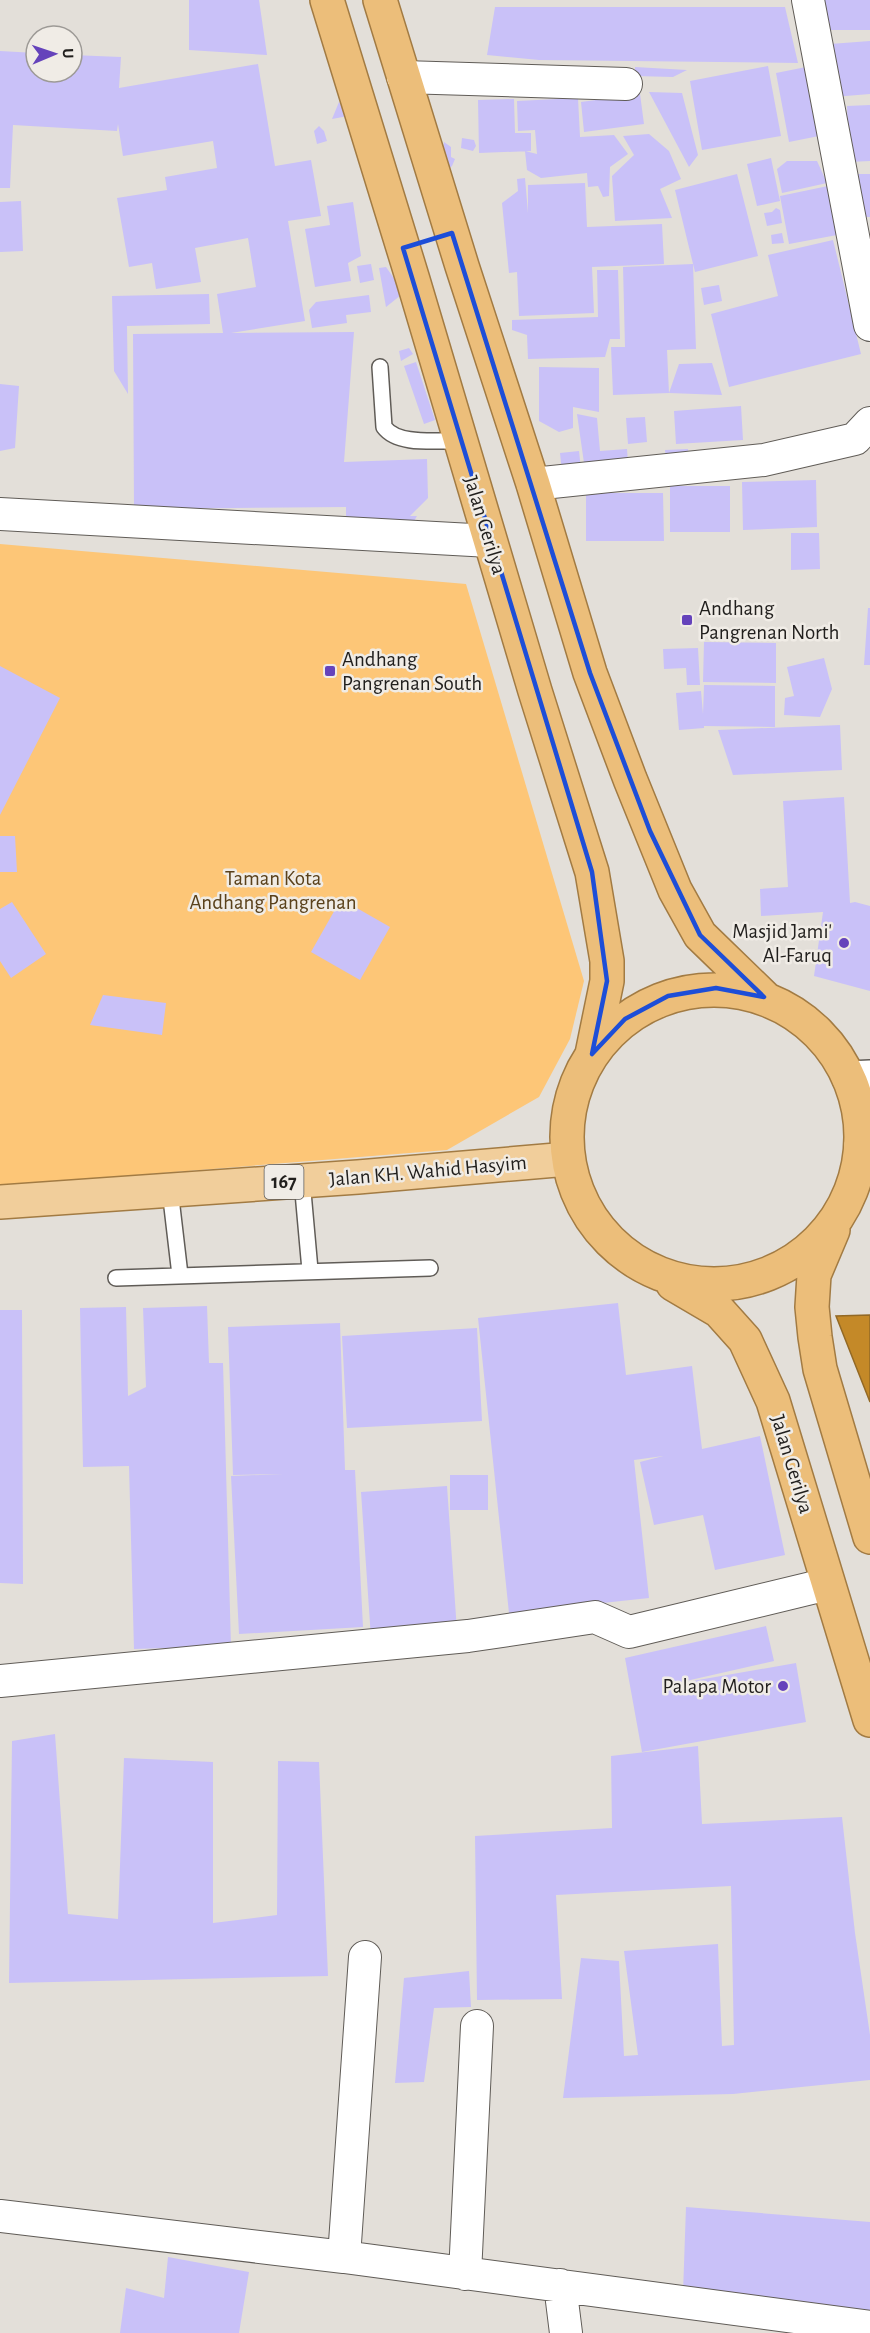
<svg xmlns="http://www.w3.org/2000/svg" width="870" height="2333" font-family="'Alegreya Sans',sans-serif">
	<rect width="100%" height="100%" fill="#e3dfd9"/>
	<path fill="#fdc677" d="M0 544 466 584 584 981 570 1039 539 1097 447 1150 0 1186Z"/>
	<path fill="#c48928" stroke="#936925" stroke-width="1.5" d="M870 1315V1402L836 1316Z"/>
	<path fill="#c9c1f8" d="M189 0H259L267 55 189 50Z
		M820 0H870V30H821Z
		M495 7H785L798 63 539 60 487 55Z
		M870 41V94L833 97 830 44Z
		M0 51 36 53V72H72V55L121 57 119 88 258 64 275 166 311 160 321 216 288 221 305 321 231 333 354 332 344 462 427 459 428 498 410 516H417L408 531 346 524V507L134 509 133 334 223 333 217 294 256 287 248 238 195 248 201 282 156 289 152 263 129 267 117 198 167 190 165 177 217 168 213 141 123 156 118 124 117 131 13 125 10 188H0Z
		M768 66 781 136 702 150 690 81Z
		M635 67 687 70 673 77 635 76Z
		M806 67 819 136 789 142 776 73Z
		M649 92 682 93 698 155 689 167Z
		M640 94 644 124 584 132 581 102Z
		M578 98 580 137 614 135 628 154 610 167 609 196 603 197 598 186 588 187 587 173 541 178 527 170 525 151 537 154 535 130 518 131 517 101Z
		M514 99 515 133H531V151L479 153 478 100Z
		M339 102 348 116 332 119Z
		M870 105V161L849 162 847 106Z
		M319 126 324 131 327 141 317 144 314 131Z
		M649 134 669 151 681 179 660 189 672 218 615 221 612 176 634 155 623 136Z
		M462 138 474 140 476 146 473 151 461 148Z
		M444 142 451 147V157L455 159 452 166 447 170 441 158Z
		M771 158 780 201 757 206 747 164Z
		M787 161H817L827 183 782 193 777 169Z
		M737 174 758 256 695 272 675 190Z
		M857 174H870V217H857Z
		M525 178 528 213V185L585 183 587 227 662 224 664 264 592 267 594 313 519 316 517 272 509 273 502 203 518 191 517 179Z
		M828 186 837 235 789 244 780 196Z
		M21 201 23 251 0 252V202Z
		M353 202 361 256 348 263 351 281 315 287 305 229 330 225 327 206Z
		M776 208 780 210 782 223 767 226 764 213 772 212Z
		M782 233 784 243 772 244 771 235Z
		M833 240 861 354 729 387 711 314 778 296 768 255Z
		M371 264 374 280 360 283 357 266Z
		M693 264 696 349 667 350 669 393 613 395 611 347H625L623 267Z
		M386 267 398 284 401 295 386 307 379 268Z
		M597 270H618L620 339H610L605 357 528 359 527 335 512 330V320L598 317Z
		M719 285 722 301 704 305 701 288Z
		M209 294 210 324 127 326 128 394 114 371 112 296Z
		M369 295 371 312 346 315 347 323 312 328 309 310 316 302Z
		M409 348 413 354 401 361 399 351Z
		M416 362 435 420 424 424 404 366Z
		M712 363 722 395 669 393 679 364Z
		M539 367 599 368V412L573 407V428L559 432 539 421Z
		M0 384 19 386 15 448 0 451Z
		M741 406 743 440 676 444 674 411Z
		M577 414 597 418 600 451 627 449 628 463H584Z
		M645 417 647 442 628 444 626 418Z
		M688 449 689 460 666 461 665 450Z
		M579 451 581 469 562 472 560 453Z
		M816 480 817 527 743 530 742 482Z
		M670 486H730V532H670Z
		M586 493H663L664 541H586Z
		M791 533H819L820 569 791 570Z
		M868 608H870V665H864Z
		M704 642 776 643V683L703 682Z
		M698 648 700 685H687L686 668 664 669 663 649Z
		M824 658 832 689 820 717 784 715 785 698 794 696 787 667Z
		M0 666 60 698 0 815Z
		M704 685 775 686V727L704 726V728L679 730 676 693 701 691 703 714Z
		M840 725 842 770 733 775 718 730Z
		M844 797 850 903 855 902 870 906V991L814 976 823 912 761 916 760 889 788 887 783 801Z
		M0 836H15L17 872H0Z
		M341 899 390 927 360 980 311 952Z
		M12 902 46 954 11 978 0 961V909Z
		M103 995 166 1003 162 1035 90 1025Z
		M618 1303 626 1375 692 1366 702 1449 760 1436 785 1555 715 1570 703 1515 654 1525 640 1462 663 1456 634 1460 649 1598 509 1613 478 1318Z
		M207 1306 209 1363H223L231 1646 134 1649 129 1466 83 1467 80 1308 126 1307 128 1396 146 1387 143 1308Z
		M0 1310H22L23 1584 0 1583Z
		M340 1323 345 1470H355L363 1627 239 1634 231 1476 284 1474 233 1475 228 1327Z
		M477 1328 482 1421 347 1428 342 1336Z
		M450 1475H488V1510H450Z
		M447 1486 457 1631 371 1638 361 1492Z
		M766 1626 774 1661 664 1686 796 1663 806 1722 642 1752 625 1658Z
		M55 1734 68 1914 118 1919 124 1758 213 1762V1923L277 1915 278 1761 319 1762 328 1976 9 1983 12 1741Z
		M698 1746 702 1824 842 1817 855 1933 870 2035V2080L733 2094 563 2098 581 1958 619 1961 624 2056 638 2055 624 1951 718 1944 722 2046 734 2045 731 1886 556 1895 562 1999 477 2000 475 1836 612 1828 611 1756Z
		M469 1971 471 2007 434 2008 424 2082 395 2083 404 1978Z
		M686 2207 870 2222V2318L683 2293Z
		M168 2257 249 2272 239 2333H120L126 2288 164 2298Z"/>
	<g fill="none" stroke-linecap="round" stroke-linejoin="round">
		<defs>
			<path id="service" d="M380 367 384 427C398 446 437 440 460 441
				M302 1181 310 1270
				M170 1190 180 1275
				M116 1278 430 1268"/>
			<path id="minor" d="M808 0 870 325
				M403 77 626 84
				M533 484 764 460 855 439 870 423
				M0 514 490 541
				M0 1681 468 1636 595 1617 629 1632 828 1584
				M365 1957 344 2257 870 2327
				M0 2216 344 2257
				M465 2274 477 2026
				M560 2285 566 2333"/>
			<path id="tertiary" d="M849 1078 870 1077
				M861 1145 870 1144"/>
			<path id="primary" d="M0 1202 358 1177 568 1159"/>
			<path id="trunk" d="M327 0 413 280 535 691 592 872 607 961V981L592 1054
				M380 0 462 266 533 484 590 673 630 779 675 890 700 935 764 997
				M567 1137a147 147 0 1 1 294 0a147 147 0 1 1-294 0Z
				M833 1230 814 1275 812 1307 815 1337 820 1369 870 1537
				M673 1284 719 1311 745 1340 773 1401 870 1720"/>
		</defs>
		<use href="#service" stroke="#605c57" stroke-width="18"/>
		<use href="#minor" stroke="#605c57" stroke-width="34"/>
		<use href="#tertiary" stroke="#605c57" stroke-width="36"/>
		<use href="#primary" stroke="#a27b43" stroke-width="36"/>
		<use href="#trunk" stroke="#a27b43" stroke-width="36"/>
		<use href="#service" stroke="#fff" stroke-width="15"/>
		<use href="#minor" stroke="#fff" stroke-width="32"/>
		<use href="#tertiary" stroke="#fff" stroke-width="33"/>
		<use href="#primary" stroke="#f1ce9b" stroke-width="33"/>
		<use href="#trunk" stroke="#ecbe7a" stroke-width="33"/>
	</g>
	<path fill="none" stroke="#1d4ed8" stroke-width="4.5" stroke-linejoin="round" d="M452 233 590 673 650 831 700 935 764 997 716 988 668 996 625 1019 592 1054 607 981 592 872 403 248Z"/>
	<g fill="#6543bb" stroke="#f0ece6" stroke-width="2">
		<rect x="681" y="614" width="12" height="12" rx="3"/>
		<rect x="324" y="665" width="12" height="12" rx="3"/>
		<circle cx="844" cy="943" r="6"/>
		<circle cx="783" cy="1686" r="6"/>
	</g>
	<g text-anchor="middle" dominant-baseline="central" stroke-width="5" stroke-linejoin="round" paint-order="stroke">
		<rect fill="#f0ece6" stroke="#5f5c59" stroke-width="1.5" x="264.5" y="1165" width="39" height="34" rx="4.5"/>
		<g font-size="20" font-weight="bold" fill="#211f1d">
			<text x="284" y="1182">167</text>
		</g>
		<g font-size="21" fill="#211f1d" stroke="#f0ece6">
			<text transform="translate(485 525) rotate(73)">Jalan Gerilya</text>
			<text transform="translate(428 1171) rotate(-5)">Jalan KH. Wahid Hasyim</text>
			<text transform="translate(792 1464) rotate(73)">Jalan Gerilya</text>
		</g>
		<g font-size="21" fill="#211f1d" stroke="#f0ece6" text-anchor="start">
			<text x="699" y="608">Andhang<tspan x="699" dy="24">Pangrenan North</tspan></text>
			<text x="342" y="659">Andhang<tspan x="342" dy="24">Pangrenan South</tspan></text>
			<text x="832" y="931" text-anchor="end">Masjid Jami'<tspan x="832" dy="24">Al-Faruq</tspan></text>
			<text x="771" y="1686" text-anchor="end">Palapa Motor</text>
		</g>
		<g font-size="21" fill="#5a411b" stroke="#f0ece6">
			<text x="273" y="878">Taman Kota<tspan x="273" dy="24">Andhang Pangrenan</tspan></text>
		</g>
	</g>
	<g transform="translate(54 54) rotate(88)"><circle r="28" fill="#f0ece6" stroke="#9d9a96" stroke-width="1.5"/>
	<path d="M0-4.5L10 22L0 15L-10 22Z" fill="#6543bb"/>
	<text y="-9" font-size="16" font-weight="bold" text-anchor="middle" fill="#211f1d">U</text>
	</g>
</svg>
